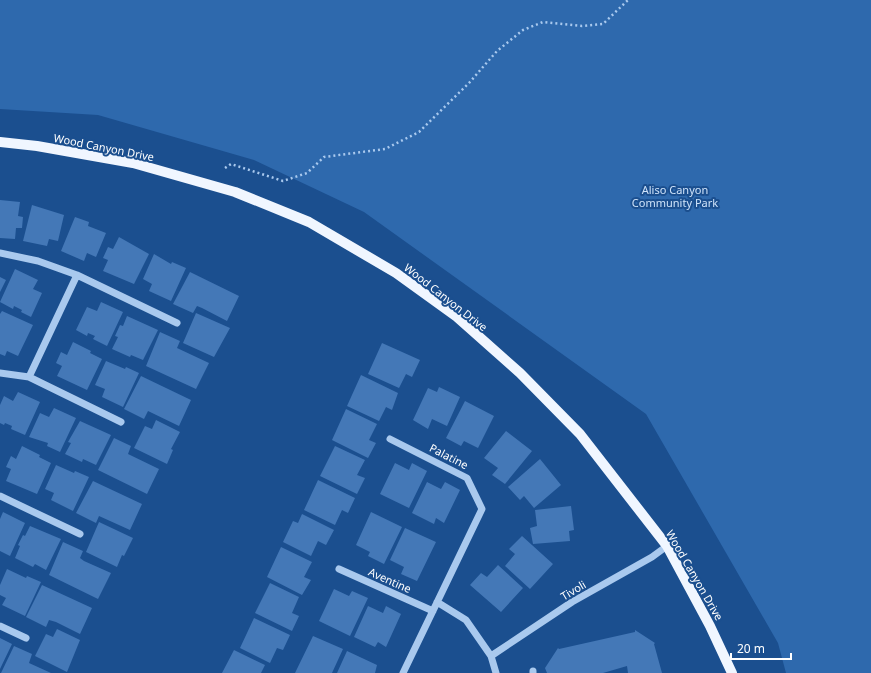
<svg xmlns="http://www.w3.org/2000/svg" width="871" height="673" font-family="'Noto Sans',sans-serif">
	<rect width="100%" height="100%" fill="#1b4f8f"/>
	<path fill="#2e69ad" d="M0 0H871V673H786L778 643 646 414 364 212 254 160 98 115 0 109Z"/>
	<path fill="#4478b7" d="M0 200 20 202 18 216 23 217 22 228H16L15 239 0 238Z
		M32 205 64 215 58 241 49 239 47 246 23 241Z
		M75 217 89 222 88 226 106 233 96 257 87 253 84 261 61 251Z
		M119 237 149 254 134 284 103 271 108 260 103 258 108 247 113 249Z
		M154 254 171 264 172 262 186 268 171 301 149 291 152 284 143 279Z
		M15 269 38 280 33 289 42 293 31 317 21 312 22 310 14 306 13 309 0 302Z
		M190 272 239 296 227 321 202 308 197 306 193 313 173 304Z
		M0 277 6 280 0 292Z
		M101 302 123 312 107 346 93 339 95 336 88 333 87 336 76 330 87 307 97 311Z
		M2 311 33 325 18 356 7 351 5 356 0 354V314Z
		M196 313 230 328 214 357 183 343Z
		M127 316 158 330 143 360 131 355 130 357 112 349 118 337 115 336 120 325 123 326Z
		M160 332 180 341 177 348 209 363 196 389 146 366Z
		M73 342 91 351 90 353 102 359 87 390 57 376 62 366 56 363 61 352 67 355Z
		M382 343 420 360 412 377 406 374 399 388 368 374Z
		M106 361 125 369 126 367 139 373 123 407 102 397 105 389 95 385Z
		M361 375 398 393 392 410 386 407 379 421 347 406Z
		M141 376 191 400 179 426 148 411 144 419 124 409Z
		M439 387 460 397 447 426 432 419 428 429 413 420 428 388 437 392Z
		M18 392 40 402 25 435 11 429 12 426 5 423 4 425 0 423V405L4 396 13 401Z
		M465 401 494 416 478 448 464 441 461 446 446 438Z
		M54 408 76 418 60 452 47 446 48 443 29 437 40 413 49 417Z
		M346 409 377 424 369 440 376 443 368 458 332 440Z
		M156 420 180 432 171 449 173 450 167 464 134 448 145 426 152 429Z
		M80 421 111 435 96 465 83 459 82 462 65 454 71 443 68 442Z
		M506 431 532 451 505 484 492 475 498 468 484 458Z
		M114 438 131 446 128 454 159 469 147 494 98 470Z
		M22 446 40 455 39 457 51 463 37 494 6 481 11 469 6 467 11 456 16 459Z
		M335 446 365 460 357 475 365 478 357 494 320 476Z
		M540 459 561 485 534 508 524 496 520 500 508 487Z
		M395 463 409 470 412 463 427 471 409 508 380 494Z
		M56 465 74 473 75 471 89 477 73 511 51 500 54 493 45 489Z
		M318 480 355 498 348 513 342 510 335 525 304 510Z
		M93 481 142 504 130 530 99 516 96 523 76 513Z
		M427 482 441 489 445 482 460 490 444 523 436 518 434 524 412 513Z
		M571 506 574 530 569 531 570 541 533 544 530 528 537 526 535 510Z
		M3 512 25 523 10 556 0 551V519Z
		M371 512 402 527 384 564 368 556 370 552 356 545Z
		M302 514 334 530 326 545 318 541 311 556 283 542 293 521 298 523Z
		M99 522 133 538 124 556 122 555 117 567 86 552Z
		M30 526 61 539 46 570 35 564 33 567 15 558 20 546 18 545 23 535 25 536Z
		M405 528 436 542 417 581 401 574 404 567 390 560Z
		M522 536 553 564 530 589 505 566 515 554 509 549Z
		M63 542 83 551 80 558 84 561 111 573 98 599 49 575Z
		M281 547 312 562 304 577 311 580 302 595 267 577Z
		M498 565 523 588 501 612 470 585 481 573 487 577Z
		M7 569 26 578 27 576 41 582 25 616 2 605 6 598 0 595V585Z
		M270 583 299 597 292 613 299 616 292 631 255 613Z
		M42 585 92 608 80 634 56 622 49 620 46 627 26 617Z
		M334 589 349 596 352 591 368 598 350 636 319 621Z
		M368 606 383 613 386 606 401 614 386 647 378 642 375 647 354 637Z
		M254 618 290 635 283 650 277 648 270 663 240 648Z
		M57 629 80 640 67 672 35 656 46 634 53 637Z
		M635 630 655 643 654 644 662 673H628L627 666 603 673H547L545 668 558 648 559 649 635 632Z
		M313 636 343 649 332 673H295Z
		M0 638 12 644 0 669Z
		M14 646 32 654 29 663 51 673H1Z
		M234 650 265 665 261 673H222Z
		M347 651 377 665 375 673H337Z"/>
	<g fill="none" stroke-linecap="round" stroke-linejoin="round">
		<path stroke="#a9c9ee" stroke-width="2.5" stroke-dasharray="2 3" stroke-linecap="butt" d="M225 168 231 164 283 181 307 173 324 157 385 149 419 132 469 83 497 51 523 30 543 22 582 26 603 24 628 0"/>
		<path stroke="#a9c9ee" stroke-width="7" d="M0 253 38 261 77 275 177 323
			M0 373 29 377 121 422
			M29 377 77 275
			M390 439 467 478 482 509 403 673
			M0 496 80 534
			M339 569 433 611
			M437 602 466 620 491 656
			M0 626 26 638
			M533 671V673
			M496 673 491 656 572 602 652 557 667 546"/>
		<path stroke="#f0f6ff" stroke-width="10" d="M0 142 37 146 133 163 235 192 309 222 396 273 457 317 520 373 580 434 667 546 710 626 732 673"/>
	</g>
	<g text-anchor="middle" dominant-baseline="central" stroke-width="4" stroke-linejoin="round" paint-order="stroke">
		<g font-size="11" fill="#fff" stroke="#1b4f8f">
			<text transform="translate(104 147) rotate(11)">Wood Canyon Drive</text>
			<text transform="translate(446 297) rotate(38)">Wood Canyon Drive</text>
			<text transform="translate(449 456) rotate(27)">Palatine</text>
			<text transform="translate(695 575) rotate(60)">Wood Canyon Drive</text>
			<text transform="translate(390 580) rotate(24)">Aventine</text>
			<text transform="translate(573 590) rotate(-31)">Tivoli</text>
		</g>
		<g font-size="11" fill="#cfe3fa" stroke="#1b4f8f">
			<text x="675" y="189">Aliso Canyon<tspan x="675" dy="13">Community Park</tspan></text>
		</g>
	</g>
	<path d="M731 653v6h60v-6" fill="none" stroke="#ffffff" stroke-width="2"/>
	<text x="737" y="653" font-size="12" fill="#ffffff" stroke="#1b4f8f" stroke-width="3" paint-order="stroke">20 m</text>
</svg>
